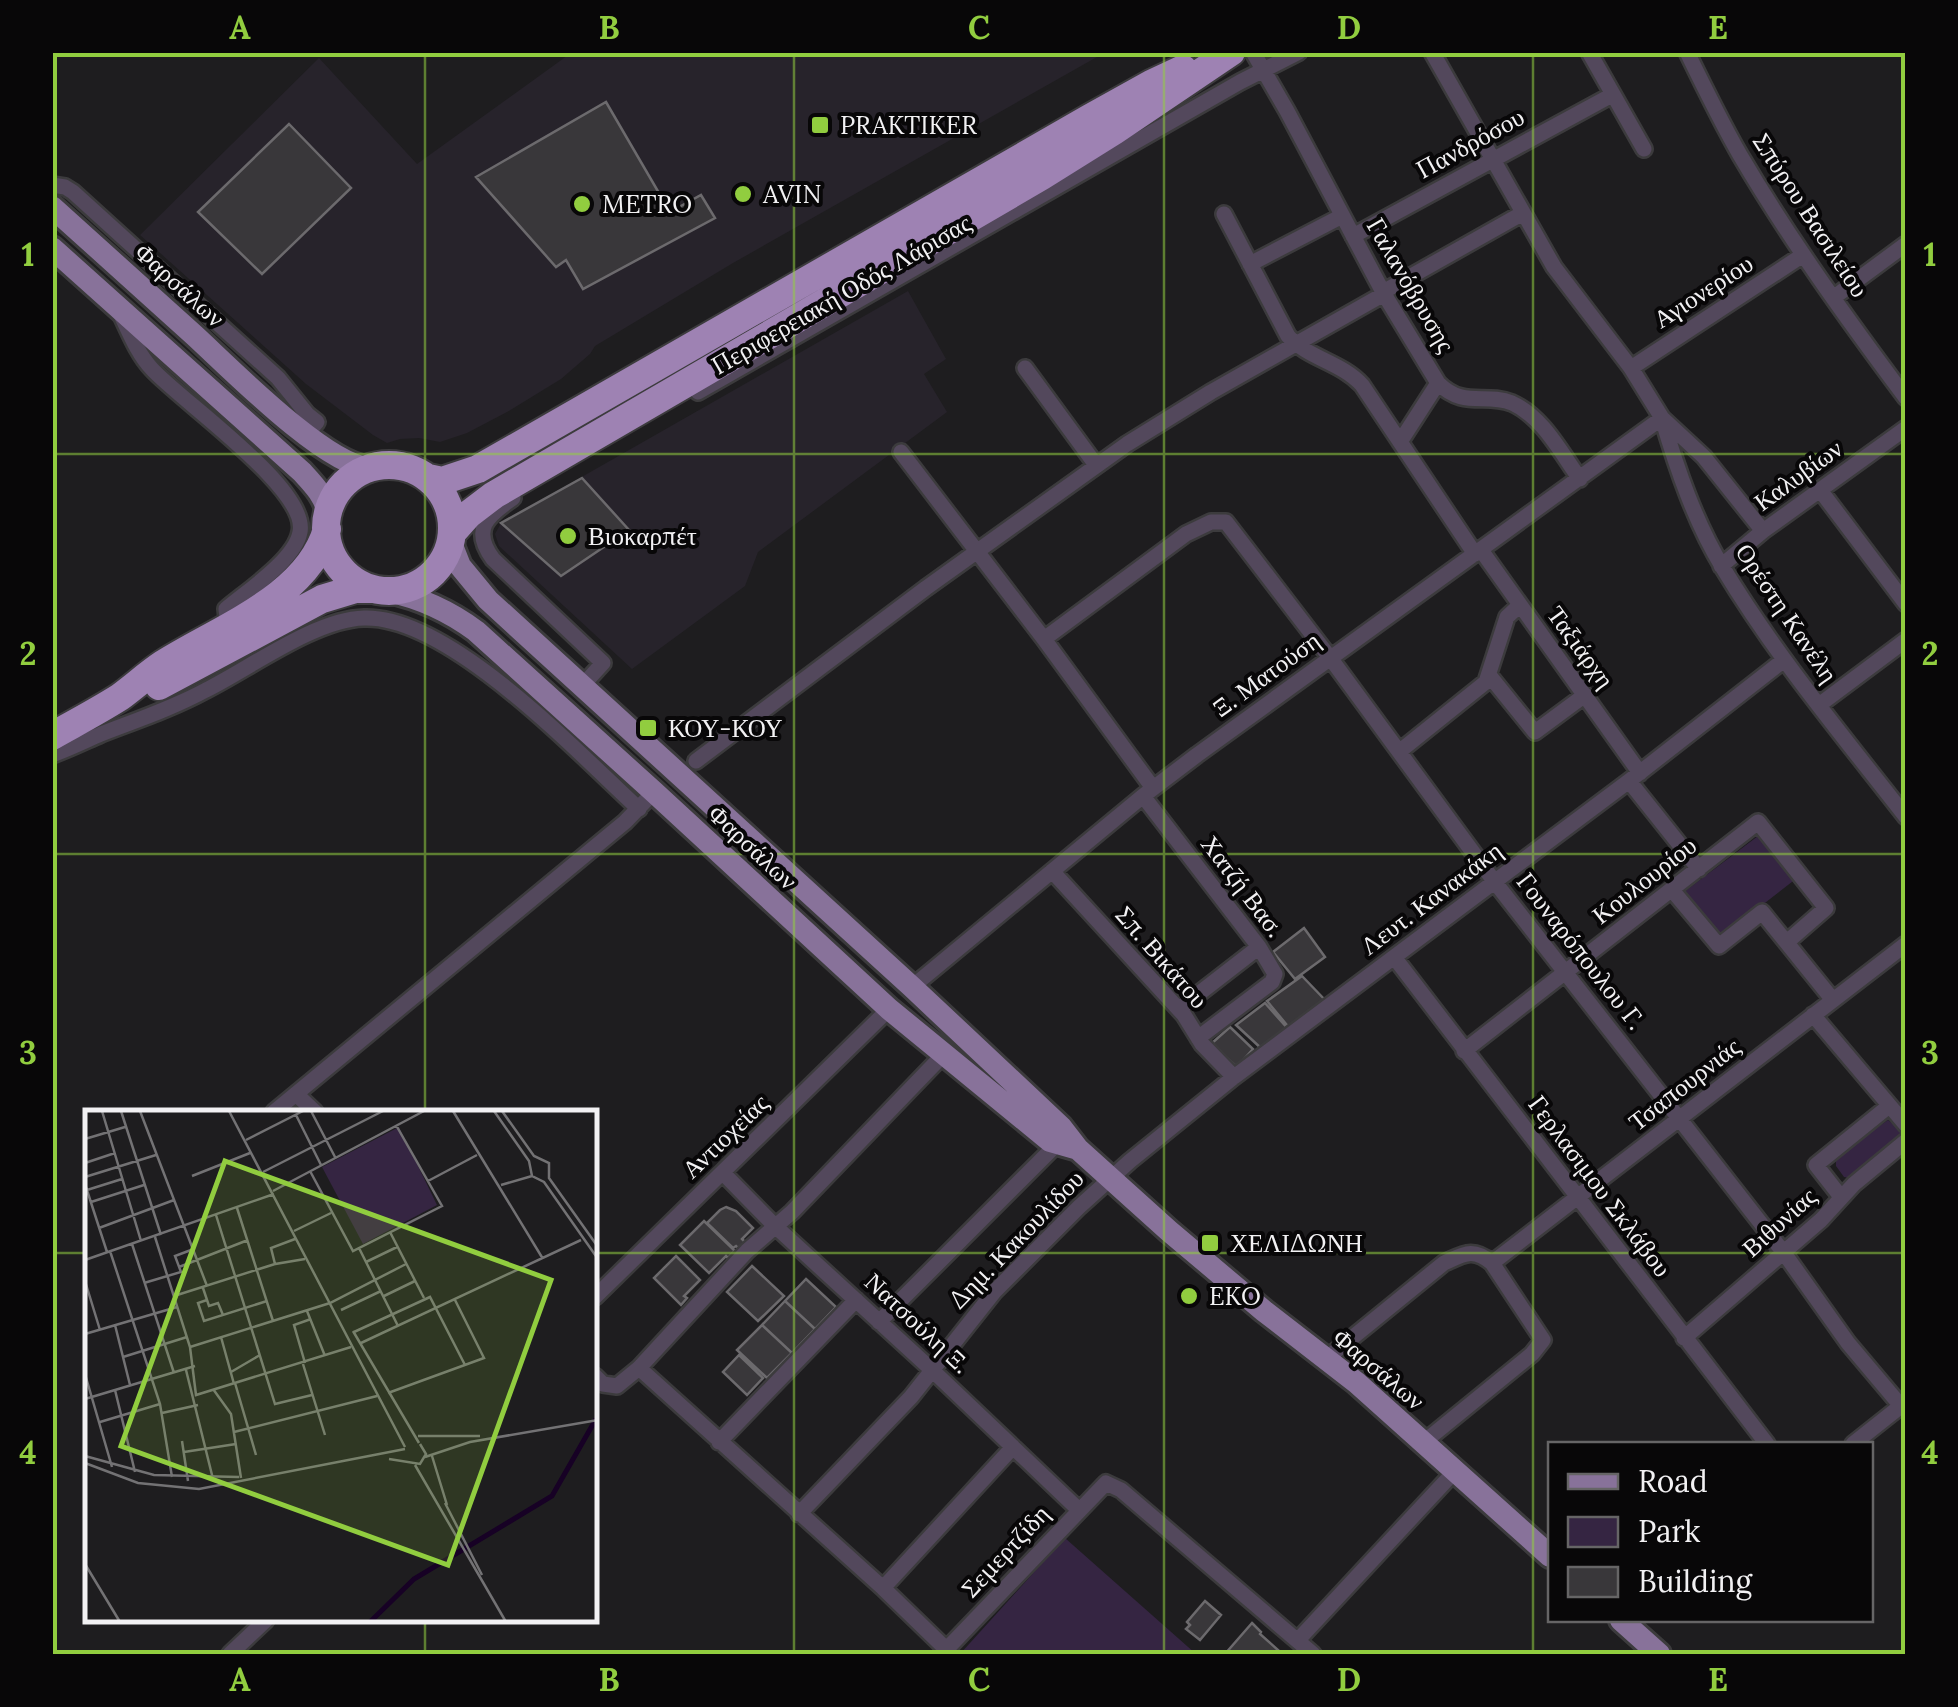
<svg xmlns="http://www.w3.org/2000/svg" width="1958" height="1707" font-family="Lora,serif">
	<rect width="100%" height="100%" fill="#1e1d1f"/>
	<path fill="#27232b" d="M571 53H1104L733 263 595 346 590 354 561 379 507 412 467 433 440 442 419 438 400 439 387 443 373 435 306 384 140 235 319 58 417 164Z
		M908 291 946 359 924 374 947 412 758 552 745 586 632 669 499 546 495 534 501 523Z"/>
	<path fill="#352542" d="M1762 833 1797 878 1721 937 1684 892Z
		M1888 1120 1901 1131 1899 1135 1850 1178 1844 1177 1836 1166V1157Z
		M1065 1538 1196 1654H960Z"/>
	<path fill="#39373a" stroke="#6c6a6d" stroke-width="2.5" d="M606 102 670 212 701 195 715 218 583 289 566 260 556 267 476 177Z
		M289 124 351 188 262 274 198 212Z
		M582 478 629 530 561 576 501 523Z
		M1304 928 1325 957 1295 979 1273 952Z
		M1302 976 1327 1002 1291 1030 1267 1001Z
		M1265 1003 1289 1030 1263 1050 1236 1025Z
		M1230 1027 1253 1049 1237 1067 1211 1044Z
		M726 1207 736 1211 753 1228 742 1239 745 1242 738 1248 736 1246 733 1248 707 1223 720 1210Z
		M704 1221 735 1251 728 1258 726 1256 709 1273 680 1245Z
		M676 1256 700 1280 684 1296 687 1298 681 1305 654 1278Z
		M752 1266 784 1296 758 1321 727 1292Z
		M806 1279 836 1307 815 1329 785 1301Z
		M785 1301 815 1329 792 1353 762 1325Z
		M762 1325 792 1353 767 1378 737 1350Z
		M739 1355 763 1378 747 1395 723 1372Z
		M1205 1601 1221 1615 1200 1640 1186 1629 1190 1625 1187 1622Z
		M1252 1623 1261 1632 1260 1634 1278 1650 1274 1654H1225Z"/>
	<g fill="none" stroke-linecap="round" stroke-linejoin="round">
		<defs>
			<path id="street" d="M1253 52 1287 111 1384 294 1438 383C1464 409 1485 392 1512 403 1543 417 1561 453 1580 479
				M1432 52 1554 267 1631 368 1662 418 1704 457 1763 531
				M1589 52 1644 149
				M1687 52C1704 87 1721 122 1740 155 1790 240 1847 319 1906 398
				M52 185 65 187 73 192 278 378 307 414 317 422 306 435
				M1224 214 1288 336C1309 359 1341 362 1362 385L1475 554
				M1353 236 1612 95
				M1250 264 1342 216
				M1383 292 1523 213
				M1833 298 1906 244
				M121 315C130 334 138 354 152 369 181 401 309 489 300 532 295 560 247 591 226 609L228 627
				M1025 368 1096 465
				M1631 368 1803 255
				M698 392 1240 82 1299 52
				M1400 442 1438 383
				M901 452 1044 639 1153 788
				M1820 490 1906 604
				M513 498C487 516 471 529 493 559L603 663 582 686
				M1481 550 1640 773
				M1721 566 1763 531 1906 428
				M1044 639 1186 534 1211 522H1226L1331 659 1494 881 1784 1253 1848 1343 1901 1406
				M1489 675 1535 732 1585 695
				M1819 705 1906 640
				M1400 751 1486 682 1507 617 1520 605
				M52 755C69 749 85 741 101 734 137 720 173 708 206 690 250 668 316 619 364 618 449 615 578 753 639 809
				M696 761 926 588 1127 444 1211 392 1384 294
				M1629 781 1699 869
				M1143 796 1259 947 1275 974 1272 982 1198 1038
				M1052 871 1184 1015 1202 1044 1234 1077
				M1672 890 1719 946 1762 912 1833 1000
				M1394 957 1767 1444
				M912 987 1143 796 1197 755 1662 418C1677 469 1695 522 1723 568 1776 656 1843 736 1906 817
				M1179 1009 1259 947
				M1813 1015 1906 1125
				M1464 1051 1758 822 1826 908 1787 942
				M296 1094 315 1112
				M274 1112 625 822 654 792
				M723 1173 775 1226 932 1370 1079 1510
				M1841 1197 1816 1165 1889 1106
				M1492 1263 1906 944
				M595 1297 889 1009
				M879 1322 1057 1144
				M1684 1338 1821 1220 1854 1184 1906 1141
				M1326 1359 1444 1263C1464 1254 1473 1247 1492 1263L1543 1340 1532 1354 1424 1442
				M639 1368 883 1588 947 1650
				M595 1376 603 1384 617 1386 639 1368 747 1251 792 1212 945 1053
				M719 1442 856 1300
				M1853 1444 1906 1402
				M799 1514 911 1397 994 1292 1079 1207 1130 1161 1234 1077 1629 781 1784 660
				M883 1588 1013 1447
				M1298 1640 1456 1470
				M230 1654 266 1620
				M942 1654 1106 1483 1121 1490 1313 1654"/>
			<path id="primary" d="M52 207C100 250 147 293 194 335 230 368 325 465 369 468
				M52 248 302 472C313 484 325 496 328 513
				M451 543 460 566 488 600 912 987 1061 1127 1078 1149 1169 1231 1264 1311 1357 1383 1550 1556
				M388 591C421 598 449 611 476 631L654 792 889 1009 1050 1141 1078 1149
				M1621 1620 1659 1654"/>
			<path id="highway" d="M326 528a63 63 0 1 1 126 0a63 63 0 1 1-126 0Z
				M428 478 442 481 478 469 1090 118 1151 84 1183 69
				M452 533 469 514 494 495 1042 176 1114 131 1231 52
				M159 686 322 599 355 589H372
				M52 736C75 723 98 711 120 697 135 686 148 674 163 664 218 629 308 597 327 529"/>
		</defs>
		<use href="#street" stroke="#3c3b3d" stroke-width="20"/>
		<use href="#primary" stroke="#3c3b3d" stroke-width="28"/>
		<use href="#highway" stroke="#3c3b3d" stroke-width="32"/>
		<use href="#street" stroke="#53485c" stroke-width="15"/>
		<use href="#primary" stroke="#88729a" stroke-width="22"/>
		<use href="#highway" stroke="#9e82b3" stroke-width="28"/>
	</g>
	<path fill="none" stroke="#91cd3f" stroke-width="2.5" stroke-opacity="0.55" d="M425 52V1112M794 52V1654M1164 52V1654M1533 52V1654M52 454H1906M52 854H1906M52 1253H88M595 1253H1906M425 1620V1654"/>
	<g fill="#91cd3f" stroke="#080708" stroke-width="4">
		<rect x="810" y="115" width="20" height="20" rx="5"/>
		<circle cx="743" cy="194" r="10"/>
		<circle cx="582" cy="204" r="10"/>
		<circle cx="568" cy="536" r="10"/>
		<rect x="638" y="718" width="20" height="20" rx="5"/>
		<rect x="1200" y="1233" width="20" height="20" rx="5"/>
		<circle cx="1189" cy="1296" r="10"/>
	</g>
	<g text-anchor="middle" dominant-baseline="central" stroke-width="8" stroke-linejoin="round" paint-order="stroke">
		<g font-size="25" fill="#f2f1f3" stroke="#080708" text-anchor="start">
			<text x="840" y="125">PRAKTIKER</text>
			<text x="763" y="194">AVIN</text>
			<text x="602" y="204">METRO</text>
			<text x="588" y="536">Βιοκαρπέτ</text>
			<text x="668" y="728">ΚΟΥ-ΚΟΥ</text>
			<text x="1230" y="1243">ΧΕΛΙΔΩΝΗ</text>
			<text x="1209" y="1296">EKO</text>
		</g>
		<g font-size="25" fill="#f2f1f3" stroke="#080708">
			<text transform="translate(1470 143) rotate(-29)">Πανδρόσου</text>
			<text transform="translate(1811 215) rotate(57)">Σπύρου Βασιλείου</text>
			<text transform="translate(180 285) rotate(42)">Φαρσάλων</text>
			<text transform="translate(1411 285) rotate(60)">Γαλανόβρυσης</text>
			<text transform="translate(1703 291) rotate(-33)">Αγιονερίου</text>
			<text transform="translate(841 294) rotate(-30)">Περιφερειακή Οδός Λάρισας</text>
			<text transform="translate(1798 475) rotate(-36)">Καλυβίων</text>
			<text transform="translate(1787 613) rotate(56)">Ορέστη Κανέλη</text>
			<text transform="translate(1581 647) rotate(54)">Ταξιάρχη</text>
			<text transform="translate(1266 674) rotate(-36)">Ξ. Ματούση</text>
			<text transform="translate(753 847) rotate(43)">Φαρσάλων</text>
			<text transform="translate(1644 880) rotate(-38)">Κουλουρίου</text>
			<text transform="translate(1243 886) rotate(53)">Χατζή Βασ.</text>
			<text transform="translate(1431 898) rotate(-37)">Λευτ. Κανακάκη</text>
			<text transform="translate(1581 951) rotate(52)">Γουναρόπουλου Γ.</text>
			<text transform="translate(1162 957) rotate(49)">Σπ. Βικάτου</text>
			<text transform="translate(1684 1084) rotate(-38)">Τσαπουρνιάς</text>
			<text transform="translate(725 1136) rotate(-44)">Αντιοχείας</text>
			<text transform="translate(1600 1186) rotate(53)">Γερλασιμου Σκλάβου</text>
			<text transform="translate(1779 1222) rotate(-42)">Βιθυνίας</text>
			<text transform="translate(1016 1239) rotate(-46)">Δημ. Κακουλίδου</text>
			<text transform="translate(918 1323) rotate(43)">Νατσούλη Ξ.</text>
			<text transform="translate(1379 1369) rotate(40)">Φαρσάλων</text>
			<text transform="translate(1005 1551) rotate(-47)">Σεμερτζίδη</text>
		</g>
	</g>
	<g transform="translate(85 1110)">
		<rect width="512" height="512" fill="#1e1d1f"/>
		<path d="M314 17 352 95 278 134 237 57Z" fill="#352542"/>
		<path fill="none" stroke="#170125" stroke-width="5" d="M285 512 329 469 467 386 511 309"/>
		<path fill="none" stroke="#737274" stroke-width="2.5" d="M17 1 56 131M36 1 76 125M55 1 122 176M144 1 320 337M226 1 250 47M368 1 458 149M409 1 444 51 447 66 459 72 513 149M417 1 449 46 464 53V68L513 137M211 5 236 55M0 29 40 17M161 30 218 1M0 53 30 43M225 61 268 141 357 96 311 15M178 62 298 1M107 66 165 43M0 67 71 45M343 71 392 45M0 74 22 142M416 75 447 66M2 80 37 69M188 81 339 1M6 92 59 75M152 98 188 211M131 105 190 294 227 285M14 118 89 90M209 121 246 103M305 122 339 188M70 127 105 237 111 285 266 237M210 129 186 138 190 154 220 149M47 134 89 263M274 138 313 216M25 141 75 294 87 367M0 150 189 84M281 152 312 137M94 157 163 130M0 171 15 220M59 173 96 162 90 146 106 140M118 178 124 196 133 193 138 205M89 186 190 154M299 186 330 171M122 190 113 193 119 211 182 191M256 200 296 181M222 201 240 246M30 215 45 275M268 221 334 333M269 222 345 187 380 255M0 224 92 197M136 227 149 274M276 233 496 130M105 237 245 193 321 154M38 247 102 227M220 253 209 215 226 209M218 254 240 325M101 260 128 369M146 262 175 245M0 264 27 357M150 273 171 345M128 279 146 304 156 368M30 280 50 362M303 283 399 248 370 190M0 289 110 256M77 303 113 295M15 312 75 294M149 322 292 286M333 326H395M97 331 103 371M99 342 151 334M0 346 69 365 154 367M347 346 362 395M340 347 385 332 513 310M304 349 335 354 341 344 335 334M0 353 53 373 114 379 320 339M330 355 421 512M360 393 397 465M0 454 35 512"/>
		<path fill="#91cd3f" fill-opacity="0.15" stroke="#91cd3f" stroke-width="5" d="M140 51 466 170 363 455 36 336Z"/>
		<rect width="512" height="512" fill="none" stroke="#f2f1f3" stroke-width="5"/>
	</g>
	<rect width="1958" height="1707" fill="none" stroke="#080708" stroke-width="110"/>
	<rect x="1548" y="1442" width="325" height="180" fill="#080708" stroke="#666566" stroke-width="2.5"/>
	<rect x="1568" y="1474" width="50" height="15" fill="#88729a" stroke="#666566" stroke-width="2.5"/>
	<text x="1638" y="1492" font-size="30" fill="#f2f1f3">Road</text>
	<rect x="1568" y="1517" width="50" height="30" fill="#352542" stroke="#666566" stroke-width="2.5"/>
	<text x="1638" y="1542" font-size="30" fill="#f2f1f3">Park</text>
	<rect x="1568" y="1567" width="50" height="30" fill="#39373a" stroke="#666566" stroke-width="2.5"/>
	<text x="1638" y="1592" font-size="30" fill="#f2f1f3">Building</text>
	<rect x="55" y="55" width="1848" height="1597" fill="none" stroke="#91cd3f" stroke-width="4"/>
	<g font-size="32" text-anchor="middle" font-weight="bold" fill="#91cd3f">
		<text x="240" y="39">A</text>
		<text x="609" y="39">B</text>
		<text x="979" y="39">C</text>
		<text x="1349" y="39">D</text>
		<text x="1718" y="39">E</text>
		<text x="28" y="266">1</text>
		<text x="1930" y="266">1</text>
		<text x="28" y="665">2</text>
		<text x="1930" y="665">2</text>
		<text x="28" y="1064">3</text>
		<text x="1930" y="1064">3</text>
		<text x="28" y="1464">4</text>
		<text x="1930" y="1464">4</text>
		<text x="240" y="1691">A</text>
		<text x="609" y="1691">B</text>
		<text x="979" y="1691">C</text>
		<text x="1349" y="1691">D</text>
		<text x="1718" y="1691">E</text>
	</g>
</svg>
